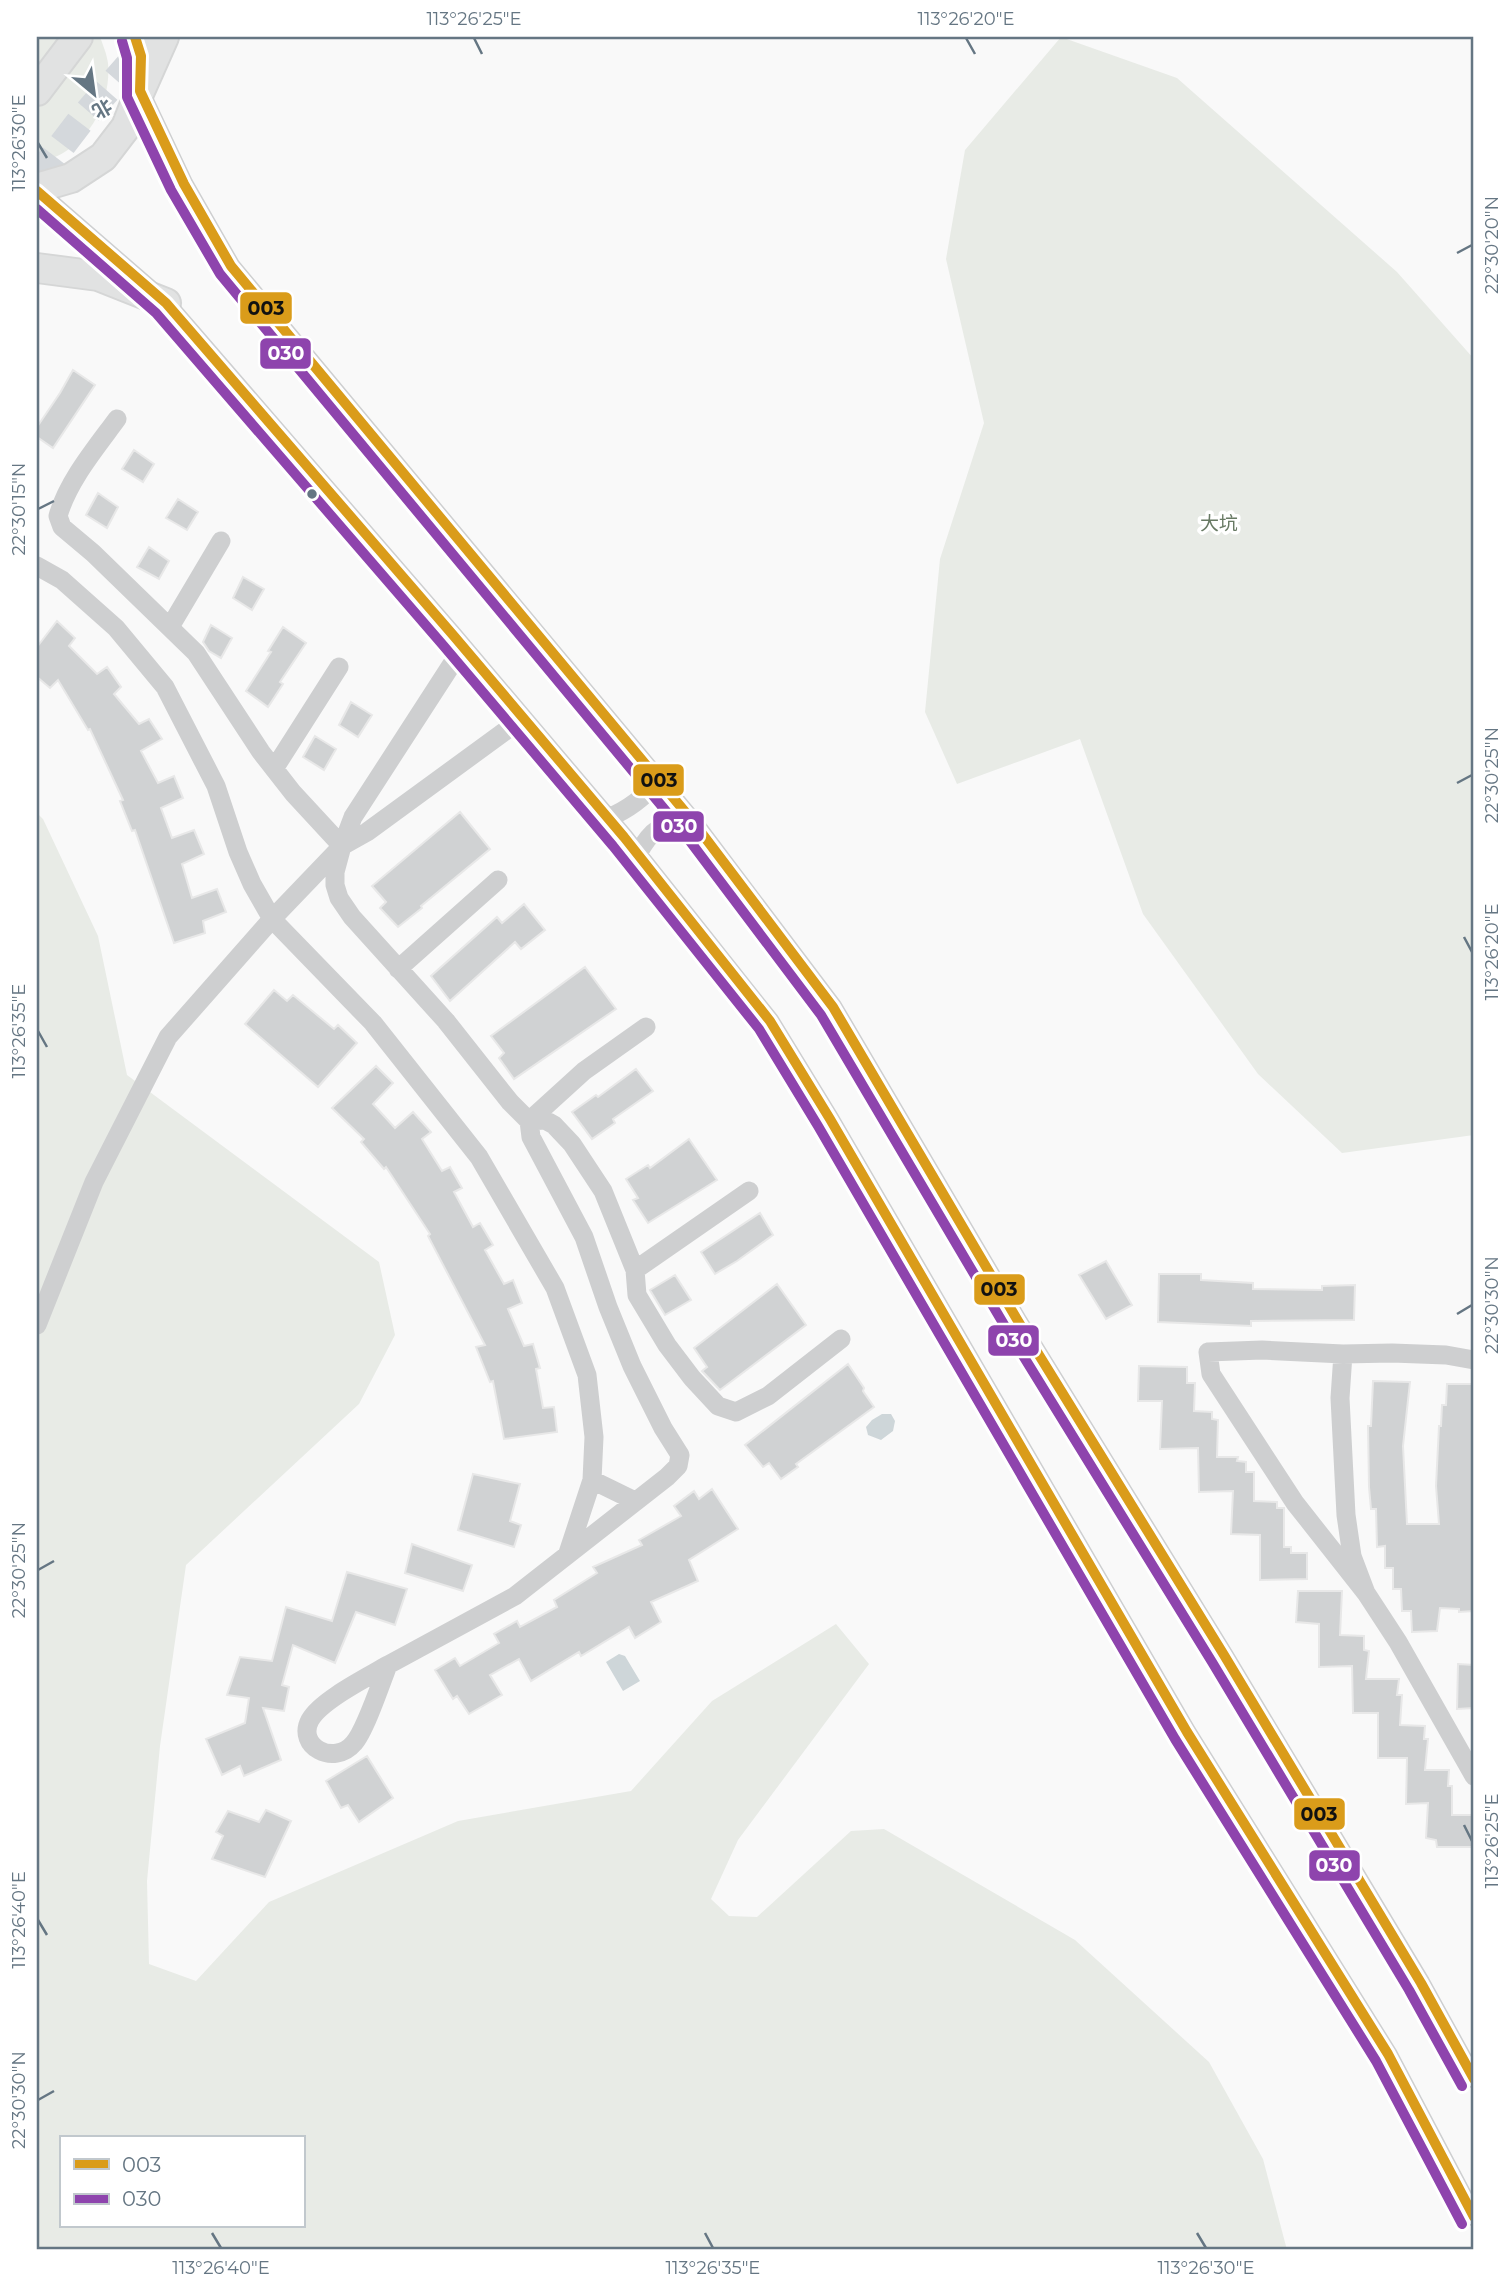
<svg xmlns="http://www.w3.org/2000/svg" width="1511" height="2287" font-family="Montserrat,'Noto Sans SC',sans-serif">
	<rect width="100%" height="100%" fill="#f9f9f9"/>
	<path fill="#e8ebe6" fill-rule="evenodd" d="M37 37H100C103 45 107 55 108 63 111 99 94 134 63 153 55 158 45 160 37 163Z
		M1061 37 1177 78 1397 272 1474 359V1135L1342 1153 1258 1074 1143 914 1080 739 957 784 925 712 940 559 984 423 946 259 965 150Z
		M37 813 43 819 98 936 127 1075 379 1262 395 1335 359 1404 186 1565 160 1746 147 1881 149 1964 196 1981 269 1902 458 1821 631 1791 712 1701 836 1624 869 1664 738 1840 711 1899 729 1916 757 1917 851 1831 884 1829 1075 1940 1209 2062 1263 2159 1287 2250H37ZM61 2138H303V2226H61Z"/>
	<path fill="#ced6d9" d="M882 1414H891L895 1421 893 1431 881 1440 868 1435 866 1427 872 1420Z
		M619 1654 625 1656 640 1681 623 1691 606 1662Z"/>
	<path fill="#d0d2d3" stroke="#e8e8e8" stroke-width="2" d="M73 370 95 385 53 448 37 437V427L60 393Z
		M134 450 154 464 143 482 122 469Z
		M98 493 118 507 107 528 86 515Z
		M178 499 198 512 187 530 166 518Z
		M149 547 169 561 159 579 137 567Z
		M243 577 264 589 252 610 233 598Z
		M57 621 75 638 69 646 97 674 107 667 121 687 114 694 139 724 149 719 162 739 141 751 158 783 174 776 183 798 161 808 172 838 194 830 204 854 182 864 192 898 217 889 226 912 203 921 205 933 174 943 135 830 132 831 120 801 123 800 90 729 88 730 58 680 50 688 37 677V647Z
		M211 625 232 638 221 658 209 651 203 642Z
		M283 627 306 643 280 682 283 684 268 707 246 691 271 652 268 651Z
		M351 702 372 715 358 737 339 725Z
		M315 736 336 749 324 770 303 757Z
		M460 812 490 849 421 906 422 908 398 927 380 908 386 902 372 886Z
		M524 904 545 930 521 949 515 942 450 1001 431 976 497 917 502 923Z
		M585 967 616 1009 514 1079 499 1058 504 1053 491 1036Z
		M274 990 287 1001 293 995 334 1029 338 1025 357 1043 318 1087 245 1024Z
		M376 1066 393 1083 373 1104 395 1128 413 1112 431 1132 422 1139 442 1171 450 1167 462 1188 454 1192 473 1227 480 1223 493 1245 485 1250 504 1284 513 1280 522 1303 508 1309 524 1346 533 1344 540 1368 536 1369 543 1408 554 1407 557 1432 504 1439 493 1381 490 1382 476 1347 485 1345 428 1236 430 1234 386 1167 384 1169 361 1142 364 1139 332 1108Z
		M636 1069 653 1091 613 1119 615 1123 592 1139 572 1112 596 1095 598 1097Z
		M689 1139 717 1180 648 1223 633 1200 638 1198 626 1179 648 1165 650 1168Z
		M760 1213 773 1235 737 1261 715 1274 701 1252Z
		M1106 1261 1132 1305 1106 1319 1079 1275Z
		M1159 1274H1201V1280L1253 1283V1289L1322 1290V1286L1355 1285 1354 1320 1251 1321V1326L1158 1322Z
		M675 1275 691 1300 665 1315 650 1290Z
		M777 1284 806 1325 720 1390 702 1371 707 1367 694 1348Z
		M848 1364 864 1388 863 1391 874 1407 796 1464 798 1467 781 1479 769 1463 763 1467 745 1445Z
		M1139 1366 1187 1367V1383H1195L1194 1411 1212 1412V1419L1218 1420 1217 1457H1238L1237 1461 1246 1462V1472H1254V1501L1277 1502V1508H1284V1547H1291V1553H1307V1579L1260 1580V1535L1231 1534 1233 1491 1199 1492 1198 1448 1160 1449 1162 1401H1138Z
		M1373 1381 1410 1382 1403 1446 1407 1524H1439L1436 1486 1439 1426H1441L1442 1405H1446L1447 1384H1474L1472 1469 1474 1496V1611L1459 1612V1609L1440 1608 1437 1631 1412 1632 1411 1611H1402L1401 1589H1393V1568H1385V1546L1377 1547 1376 1509H1371L1369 1487 1368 1426H1371Z
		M473 1474 520 1484 510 1521 521 1525 514 1547 458 1530Z
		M712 1489 738 1529 689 1560 698 1581 651 1602 661 1622 635 1638 629 1627 581 1656 579 1652 531 1681 519 1659 490 1675 502 1695 469 1714 457 1696 453 1699 435 1670 455 1658 460 1666 499 1643 494 1634 517 1621 520 1627 557 1607 554 1600 597 1573 593 1567 642 1545 639 1540 681 1516 674 1506 694 1491 699 1499Z
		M412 1544 472 1565 463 1591 405 1573Z
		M347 1572 407 1589 395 1625 356 1612 335 1663 293 1645 282 1685 289 1687 284 1711 263 1708 281 1760 244 1776 240 1766 222 1775 206 1739 245 1723 249 1698 227 1695 240 1657 272 1661 286 1607 332 1621Z
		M1298 1591H1342L1340 1635 1364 1636V1650L1369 1651 1366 1679H1399L1397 1695H1402L1400 1725 1425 1726 1424 1739H1428L1425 1770H1449L1448 1786H1452V1815H1474V1847H1437L1436 1840 1426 1838 1428 1803 1406 1804 1407 1758H1378V1713H1353L1352 1666 1319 1667V1624L1296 1622Z
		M1458 1664 1474 1665V1708L1457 1709Z
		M367 1756 393 1798 359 1822 348 1805 341 1808 326 1781Z
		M266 1810 291 1821 265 1877 212 1859 223 1836 216 1832 228 1811 259 1822Z"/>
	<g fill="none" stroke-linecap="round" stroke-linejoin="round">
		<path stroke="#d4d8dc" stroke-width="28" stroke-dasharray="28 14" stroke-linecap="butt" d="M37 178 82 119 151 40"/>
		<defs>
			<path id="highway" d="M135 37 141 56 140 85
				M37 91 78 37
				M37 188 71 178 103 157 126 127 140 91 164 37
				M37 268 98 276 166 303"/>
		</defs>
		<use href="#highway" stroke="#d5d6d6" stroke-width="32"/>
		<path stroke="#cecfd0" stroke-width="19" d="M140 91 184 184 231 266 691 819 833 1007 1018 1321 1224 1655 1421 1983 1474 2079
			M37 191 166 303 453 635 624 837 770 1021 830 1119 1187 1732 1388 2054 1474 2217
			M117 419C95 449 68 481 58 516L62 527 93 553 196 653 261 752 293 793 342 846
			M37 566 62 580 116 628 165 687 216 786 238 852 252 884 272 919 373 1023 479 1157 555 1288 587 1375 594 1437 592 1480 568 1553
			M170 627 221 541
			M274 769 339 667
			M608 818C629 809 643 798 658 781
			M638 854C651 829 662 823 691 819
			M398 969 498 880
			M529 1121 545 1120 554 1125 572 1144 603 1191 635 1270 637 1295 667 1345 692 1378 718 1406 736 1412 768 1396 841 1339
			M529 1121 584 1071 646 1027
			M635 1270 749 1191
			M37 1325 94 1182 168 1037 272 919 342 846 367 832 523 718
			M1343 1354 1340 1398 1346 1515 1352 1556 1366 1593 1398 1642 1474 1776
			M592 1480 635 1501
			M1366 1593 1295 1503 1211 1374 1208 1352 1262 1350 1343 1354 1392 1353 1446 1355 1474 1360
			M388 1665 515 1596 667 1477 678 1466 680 1455 663 1428 632 1366 608 1307 584 1237 531 1137 529 1121 510 1102 446 1021 352 917 339 898 335 885V872L342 846 353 817 463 647
			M388 1665C381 1683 365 1731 354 1743 334 1767 296 1746 310 1720 321 1700 368 1677 388 1665Z"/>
		<use href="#highway" stroke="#e1e2e2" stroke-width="28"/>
		<defs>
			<path id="bus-1" d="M135 37 141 56 140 91 184 184 231 266 691 819 833 1007 1018 1321 1224 1655 1421 1983 1474 2079
				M37 191 166 303 453 635 624 837 770 1021 830 1119 1187 1732 1388 2054 1474 2217"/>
			<path id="bus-2" d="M122 41 127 58V97L171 190 220 274 680 828 821 1015 1006 1328 1212 1662 1409 1990 1462 2086
				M37 209 156 313 442 644 613 846 759 1029 818 1126 1175 1739 1376 2061 1462 2224"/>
		</defs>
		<use href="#bus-1" stroke="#fff" stroke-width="16"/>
		<use href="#bus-2" stroke="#fff" stroke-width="16"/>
		<use href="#bus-1" stroke="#da9c1a" stroke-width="10"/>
		<use href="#bus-2" stroke="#8e44ad" stroke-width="10"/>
	</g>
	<path fill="none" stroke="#657683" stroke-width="2.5" d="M474 38 482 54M966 38 975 54M38 143 47 158M1457 253 1472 245M38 509 54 501M1457 783 1472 775M1464 937 1472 952M38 1031 47 1047M1457 1314 1472 1305M38 1570 54 1561M1464 1825 1472 1841M38 1920 47 1935M38 2100 54 2091M212 2233 221 2248M705 2233 713 2248M1197 2233 1206 2248"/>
	<circle fill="#657683" stroke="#fff" stroke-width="2.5" cx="312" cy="494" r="6"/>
	<g text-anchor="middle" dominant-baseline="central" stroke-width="7" stroke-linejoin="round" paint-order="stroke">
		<g font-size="19" fill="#687a64" stroke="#fff">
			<text x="1219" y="523">大坑</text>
		</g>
	</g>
	<g stroke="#fff" stroke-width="2.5">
		<rect x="239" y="291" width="54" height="34" rx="7" fill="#da9c1a"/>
		<rect x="259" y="337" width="53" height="33" rx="7" fill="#8e44ad"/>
		<rect x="632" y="763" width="53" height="34" rx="7" fill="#da9c1a"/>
		<rect x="652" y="810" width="53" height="33" rx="7" fill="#8e44ad"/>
		<rect x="973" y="1273" width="53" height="33" rx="7" fill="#da9c1a"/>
		<rect x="987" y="1324" width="53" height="33" rx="7" fill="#8e44ad"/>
		<rect x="1293" y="1797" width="53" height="34" rx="7" fill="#da9c1a"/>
		<rect x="1308" y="1849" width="53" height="33" rx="7" fill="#8e44ad"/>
	</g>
	<g font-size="19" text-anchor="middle" font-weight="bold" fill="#fff">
		<text x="286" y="360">030</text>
		<text x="679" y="833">030</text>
		<text x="1014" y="1347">030</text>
		<text x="1334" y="1872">030</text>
	</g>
	<g font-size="19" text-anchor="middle" font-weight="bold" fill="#111">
		<text x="266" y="315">003</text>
		<text x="659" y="787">003</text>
		<text x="999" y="1296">003</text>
		<text x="1319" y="1821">003</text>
	</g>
	<rect width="1511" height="2287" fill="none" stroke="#ffffff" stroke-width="77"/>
	<rect x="60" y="2136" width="245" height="91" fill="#ffffff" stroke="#c1c8cd" stroke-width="2"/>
	<rect x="74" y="2159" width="35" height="10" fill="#da9c1a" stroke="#c1c8cd" stroke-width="2"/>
	<text x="122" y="2172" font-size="21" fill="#657683">003</text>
	<rect x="74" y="2194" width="35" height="10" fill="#8e44ad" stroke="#c1c8cd" stroke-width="2"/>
	<text x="122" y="2206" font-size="21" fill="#657683">030</text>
	<g transform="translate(94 94) rotate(151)" stroke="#ffffff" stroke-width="5" paint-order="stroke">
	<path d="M0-5L12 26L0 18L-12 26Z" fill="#657683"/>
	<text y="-10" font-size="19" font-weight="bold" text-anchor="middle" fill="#657683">北</text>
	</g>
	<rect x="38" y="38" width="1434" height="2210" fill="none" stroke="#657683" stroke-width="2.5"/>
	<g font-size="18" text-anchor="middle" fill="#657683">
		<text x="474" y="25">113°26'25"E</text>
		<text x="966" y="25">113°26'20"E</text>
		<text transform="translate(19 143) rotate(-90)" y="6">113°26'30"E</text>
		<text transform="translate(1492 245) rotate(-90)" y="6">22°30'20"N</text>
		<text transform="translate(19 509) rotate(-90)" y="6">22°30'15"N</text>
		<text transform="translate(1492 775) rotate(-90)" y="6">22°30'25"N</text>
		<text transform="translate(1492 952) rotate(-90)" y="6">113°26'20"E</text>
		<text transform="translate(19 1031) rotate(-90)" y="6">113°26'35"E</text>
		<text transform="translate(1492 1305) rotate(-90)" y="6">22°30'30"N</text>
		<text transform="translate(19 1570) rotate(-90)" y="6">22°30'25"N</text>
		<text transform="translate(1492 1841) rotate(-90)" y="6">113°26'25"E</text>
		<text transform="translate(19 1920) rotate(-90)" y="6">113°26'40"E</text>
		<text transform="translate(19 2100) rotate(-90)" y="6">22°30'30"N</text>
		<text x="221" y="2274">113°26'40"E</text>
		<text x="713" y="2274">113°26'35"E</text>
		<text x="1206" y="2274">113°26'30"E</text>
	</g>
</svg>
